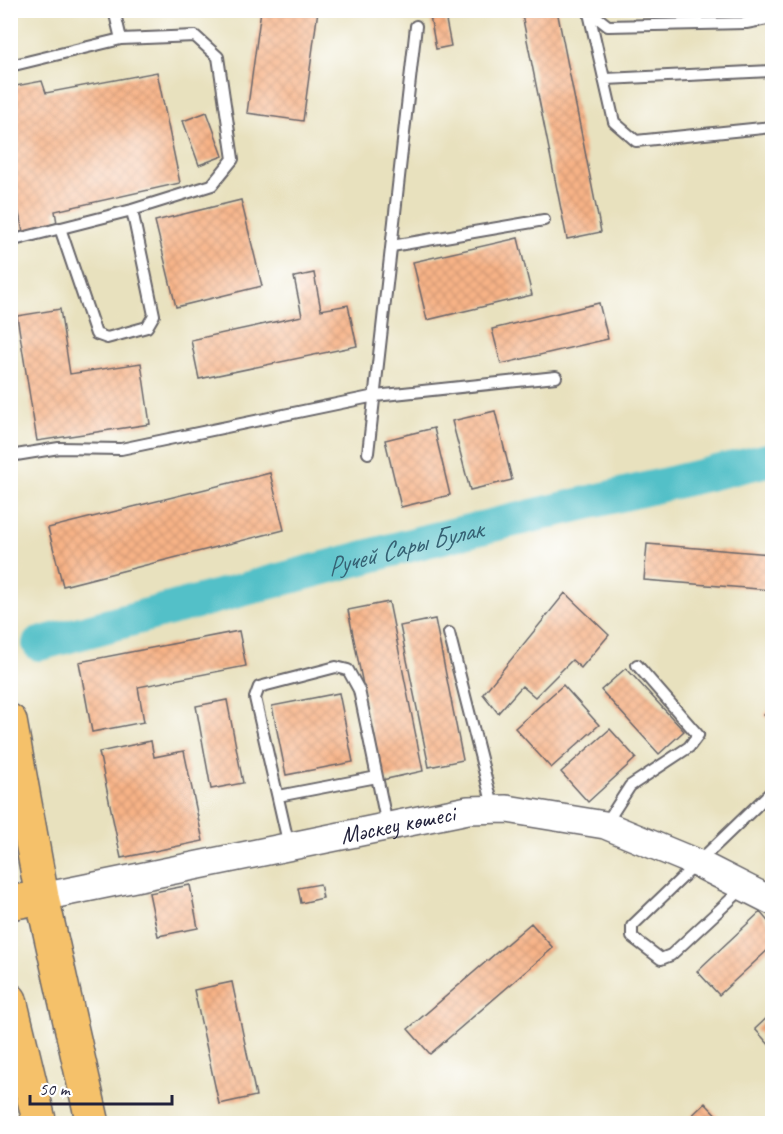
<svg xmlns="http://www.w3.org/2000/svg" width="783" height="1134" font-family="Caveat,sans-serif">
	<defs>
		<pattern id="building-cross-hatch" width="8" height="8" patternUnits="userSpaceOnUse" patternTransform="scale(1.5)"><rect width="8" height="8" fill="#f7b286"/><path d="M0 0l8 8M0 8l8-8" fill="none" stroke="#d39975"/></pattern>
	</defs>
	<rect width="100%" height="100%" fill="#fff"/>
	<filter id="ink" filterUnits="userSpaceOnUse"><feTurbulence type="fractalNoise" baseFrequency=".0167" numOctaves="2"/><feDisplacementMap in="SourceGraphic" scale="12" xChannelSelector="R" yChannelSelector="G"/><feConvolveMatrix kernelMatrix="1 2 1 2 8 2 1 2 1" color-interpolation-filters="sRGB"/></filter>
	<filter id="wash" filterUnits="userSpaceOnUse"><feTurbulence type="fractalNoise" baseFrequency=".008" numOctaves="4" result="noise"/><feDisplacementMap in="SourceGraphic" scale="24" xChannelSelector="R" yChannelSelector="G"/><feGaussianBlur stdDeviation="1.35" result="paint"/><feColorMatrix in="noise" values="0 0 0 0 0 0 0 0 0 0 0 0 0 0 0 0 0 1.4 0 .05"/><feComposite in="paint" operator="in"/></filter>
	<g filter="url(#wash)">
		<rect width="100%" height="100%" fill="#e8e1be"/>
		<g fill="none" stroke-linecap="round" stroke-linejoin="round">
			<path stroke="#52c0c8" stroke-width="34" id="s1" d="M39 644 422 542 772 459"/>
		</g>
		<g id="blocks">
			<path fill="url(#building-cross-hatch)" d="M261 10H318L303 121 247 113Z
				M429 10H444L451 46 436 49Z
				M521 10H557L601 232 567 239Z
				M157 72 180 183 55 211 57 223 23 232 10 173V87L42 81 46 93Z
				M207 112 223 156 199 165 183 121Z
				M241 200 262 286 176 307 155 221Z
				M518 238 532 295 427 320 413 262Z
				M314 273 321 310 348 305 357 346 199 379 191 340 302 316 294 277Z
				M599 303 608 339 501 364 492 329Z
				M60 309 70 374 141 363 150 424 37 441 17 316Z
				M495 411 512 480 470 490 452 421Z
				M434 428 450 495 401 507 385 440Z
				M270 473 284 530 63 586 48 528Z
				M647 544 772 554V590L644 580Z
				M565 593 609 635 581 668 572 660 535 697 522 686 498 713 483 694Z
				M389 602 423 771 382 780 348 610Z
				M435 619 463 760 429 767 400 626Z
				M239 631 246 666 138 687 144 722 92 732 79 662Z
				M626 668 684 731 659 754 601 690Z
				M563 685 599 725 551 768 515 728Z
				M339 693 353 762 286 775 272 706Z
				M227 700 243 783 211 789 196 706Z
				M772 707V723L764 715Z
				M610 729 636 758 588 802 561 772Z
				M151 741 154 757 184 751 203 841 121 858 99 752Z
				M320 884 323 898 301 903 298 888Z
				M190 885 198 928 158 936 149 893Z
				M760 912 772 926V946L719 995 697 971Z
				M531 923 553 948 430 1054 408 1029Z
				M232 982 256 1096 219 1104 194 990Z
				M772 1013V1048L755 1029Z
				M705 1103 725 1124 685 1122Z"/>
		</g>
	</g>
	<g filter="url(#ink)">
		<use href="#blocks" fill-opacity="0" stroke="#676569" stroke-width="1.5"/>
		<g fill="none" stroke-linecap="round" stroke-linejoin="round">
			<defs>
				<path id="service" d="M114 10 121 39
					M589 11 608 26 746 23 767 19 772 13
					M589 13 614 122 636 141 772 127
					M10 66 121 39 195 36 218 57 233 159 212 185 132 210 10 241
					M606 79 772 71
					M60 228 96 334 107 338 147 327 154 315 132 210
					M392 246 544 220
					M368 453 416 26
					M10 456 59 448 121 449 375 396 556 377
					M449 633 494 810
					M278 796 377 777
					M605 825 630 786 689 747 698 735 637 665
					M289 846 255 698 259 687 336 667 348 670 359 690 387 825
					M743 888 671 955 661 959 632 937V926L772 791"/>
				<g id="tertiary">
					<path id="s2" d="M42 897 468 810 507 809 605 825 699 864 772 901"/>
				</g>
				<path id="primary" d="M10 721 42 897 93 1124
					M10 903 42 897
					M10 1000 40 1124"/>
			</defs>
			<use href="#service" stroke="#676569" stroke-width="14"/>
			<use href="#tertiary" stroke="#676569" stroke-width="30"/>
			<use href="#primary" stroke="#676569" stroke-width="36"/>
			<use href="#service" stroke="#fff" stroke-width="10"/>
			<use href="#tertiary" stroke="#fff" stroke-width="27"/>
			<use href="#primary" stroke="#f5c16b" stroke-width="33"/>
		</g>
	</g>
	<g text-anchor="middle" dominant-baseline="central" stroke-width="5" stroke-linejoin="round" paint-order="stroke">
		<g font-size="24" fill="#22223b" stroke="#fff">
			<text stroke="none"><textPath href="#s2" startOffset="363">Мәскеу көшесі</textPath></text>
		</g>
		<g font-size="26" font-style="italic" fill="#356173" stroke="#fff">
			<text stroke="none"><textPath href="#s1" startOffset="378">Ручей Сары Булак</textPath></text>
		</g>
	</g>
	<rect width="783" height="1134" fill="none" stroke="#fff" stroke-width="36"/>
	<path d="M30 1095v9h142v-9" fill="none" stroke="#22223b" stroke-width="3"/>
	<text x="39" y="1095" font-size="18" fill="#22223b" stroke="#ffffff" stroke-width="4.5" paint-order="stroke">50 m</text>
</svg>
